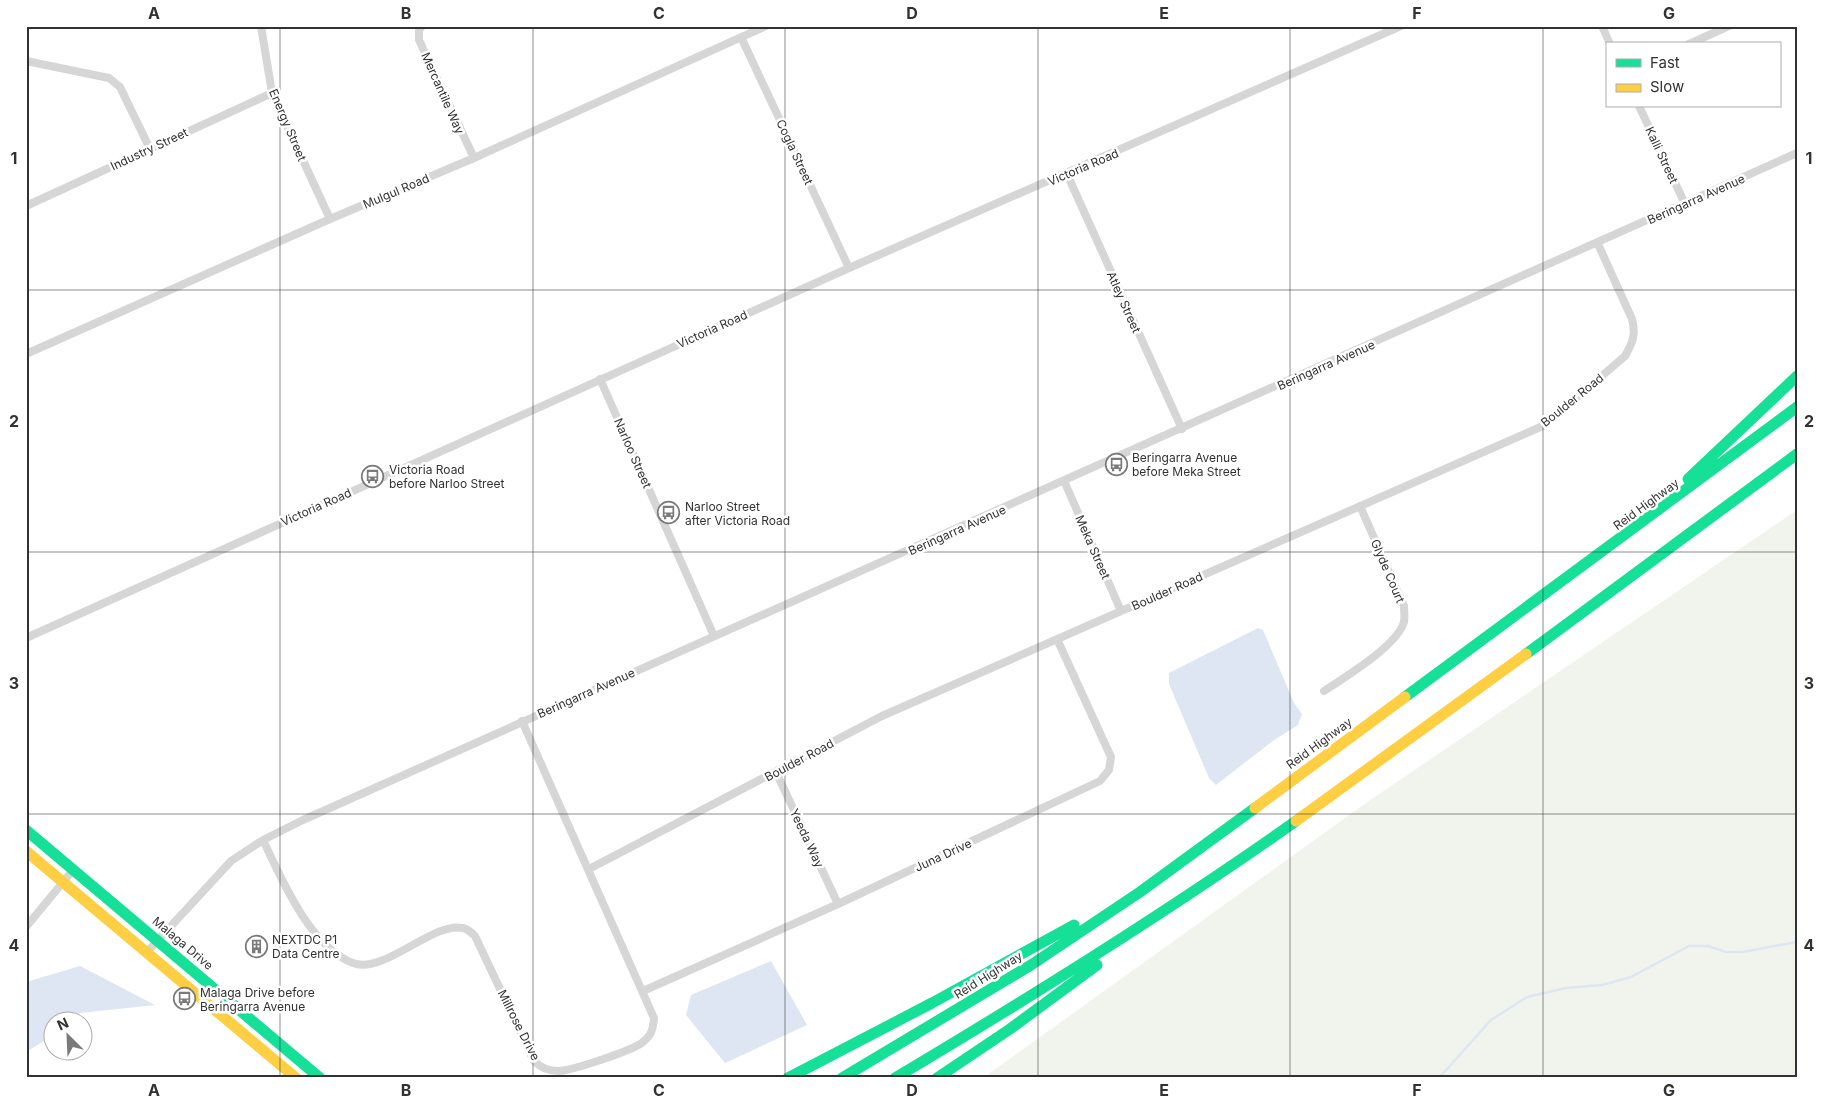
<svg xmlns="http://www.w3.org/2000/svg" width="1823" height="1104" font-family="Inter,sans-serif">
	<rect width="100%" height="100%" fill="#fff"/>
	<path fill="#f0f4ed" d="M1797 510V1078H983L1366 803Z"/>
	<path fill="#dde6f2" d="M1258 628 1263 630 1294 703 1302 714 1298 725 1274 740 1216 785 1209 778 1169 684V673Z
		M771 961 807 1025 725 1063 686 1015 691 995Z
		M80 966 155 1005 80 1013 71 1021 52 1022V1036L26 1052V982Z"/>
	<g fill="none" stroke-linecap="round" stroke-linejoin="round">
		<path stroke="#dde6f2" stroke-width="2.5" d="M1439 1078 1491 1020 1527 997 1566 988 1602 985 1631 977 1689 946H1708L1726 952H1742L1797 942"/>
		<path stroke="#d6d6d6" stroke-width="8" d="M261 26 272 93 330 219
			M422 26 419 30V40L474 158
			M1602 26 1610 44
			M741 37 849 268
			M1689 44 1729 26
			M26 61 109 78 120 87 150 149
			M1639 106 1685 204
			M1067 174 1182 429
			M26 206 272 93
			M26 354 330 219 474 158 766 26
			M600 379 714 636
			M1065 483 1121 611
			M26 638 849 268 1401 26
			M1324 691C1345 677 1397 646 1404 622 1405 617 1404 611 1404 606L1360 506
			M776 772 838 904
			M263 840C281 878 310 947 353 963 384 975 433 921 463 928 467 929 472 933 475 936L534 1061C541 1068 548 1071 558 1071 571 1071 634 1050 643 1042 652 1035 653 1028 654 1018L522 721
			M589 869 882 716 1545 425 1625 356C1633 342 1636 335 1632 319L1598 244
			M26 927 73 870
			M148 951 231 861 263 840 303 820C800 597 1300 379 1797 153
			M643 991 838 904 1100 781 1109 770 1111 757 1057 639"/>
		<path stroke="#16e098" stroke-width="11" d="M1688 479 1797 376
			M1526 654 1797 454
			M1405 697 1797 407
			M26 830 320 1078
			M788 1078 932 1003 1074 925
			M842 1078 1031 965 1140 892 1255 808
			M895 1078C1031 997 1166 913 1296 821
			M937 1078 1010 1029 1097 965"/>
		<path stroke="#ffcf43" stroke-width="11" d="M1255 808 1405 697
			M1296 821 1526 654
			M26 851 296 1078"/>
	</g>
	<path fill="none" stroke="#323232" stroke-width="1" stroke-opacity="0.55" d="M280 26V1078M533 26V1078M785 26V1078M1038 26V1078M1290 26V1078M1543 26V1078M26 290H1797M26 552H1797M26 814H1797"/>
	<defs>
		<symbol id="bus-ring" viewBox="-11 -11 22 22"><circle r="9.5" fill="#fff" stroke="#7a7a7a" stroke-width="1.5"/><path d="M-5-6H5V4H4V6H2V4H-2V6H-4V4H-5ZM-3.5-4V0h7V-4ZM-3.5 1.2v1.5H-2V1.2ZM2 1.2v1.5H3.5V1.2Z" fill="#7a7a7a"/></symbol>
		<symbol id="building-ring" viewBox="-11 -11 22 22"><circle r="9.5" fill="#fff" stroke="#7a7a7a" stroke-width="1.5"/><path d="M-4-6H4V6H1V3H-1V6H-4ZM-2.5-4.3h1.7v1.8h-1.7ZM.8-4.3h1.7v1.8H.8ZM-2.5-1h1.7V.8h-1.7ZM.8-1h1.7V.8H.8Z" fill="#7a7a7a"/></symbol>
	</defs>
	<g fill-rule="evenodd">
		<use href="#bus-ring" x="1104" y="452" width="25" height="25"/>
		<use href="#bus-ring" x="360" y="464" width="25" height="25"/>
		<use href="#bus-ring" x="656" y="500" width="25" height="25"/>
		<use href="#building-ring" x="244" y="934" width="25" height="25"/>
		<use href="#bus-ring" x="172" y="986" width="25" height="25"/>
	</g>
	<g text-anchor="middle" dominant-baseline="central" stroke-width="5" stroke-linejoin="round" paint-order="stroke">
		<g font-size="12" fill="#323232" stroke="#fff">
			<text transform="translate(443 93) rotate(66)">Mercantile Way</text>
			<text transform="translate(288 125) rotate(67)">Energy Street</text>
			<text transform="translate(149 149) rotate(-25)">Industry Street</text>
			<text transform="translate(795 152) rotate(65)">Cogla Street</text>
			<text transform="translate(1662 155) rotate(65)">Kalli Street</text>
			<text transform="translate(1083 167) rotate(-23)">Victoria Road</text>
			<text transform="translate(396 191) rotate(-23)">Mulgul Road</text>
			<text transform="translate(1696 199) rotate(-24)">Beringarra Avenue</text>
			<text transform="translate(1124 302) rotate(66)">Atley Street</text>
			<text transform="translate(712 329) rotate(-24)">Victoria Road</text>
			<text transform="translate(1326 365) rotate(-24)">Beringarra Avenue</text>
			<text transform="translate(1572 400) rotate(-39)">Boulder Road</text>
			<text transform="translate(633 453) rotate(66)">Narloo Street</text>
			<text transform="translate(1646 504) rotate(-36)">Reid Highway</text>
			<text transform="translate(316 507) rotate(-24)">Victoria Road</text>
			<text transform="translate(957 530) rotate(-24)">Beringarra Avenue</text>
			<text transform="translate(1093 547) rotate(66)">Meka Street</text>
			<text transform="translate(1388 571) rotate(67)">Glyde Court</text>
			<text transform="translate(1167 591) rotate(-24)">Boulder Road</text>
			<text transform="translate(586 693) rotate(-24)">Beringarra Avenue</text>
			<text transform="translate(1319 743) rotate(-36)">Reid Highway</text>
			<text transform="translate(799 760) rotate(-28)">Boulder Road</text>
			<text transform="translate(807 838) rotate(65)">Yeeda Way</text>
			<text transform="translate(943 855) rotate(-25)">Juna Drive</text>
			<text transform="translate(183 943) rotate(40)">Malaga Drive</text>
			<text transform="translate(988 975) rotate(-32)">Reid Highway</text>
			<text transform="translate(519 1025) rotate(63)">Millrose Drive</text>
		</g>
		<g font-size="12" fill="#323232" stroke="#fff" text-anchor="start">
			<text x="1132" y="457">Beringarra Avenue<tspan x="1132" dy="14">before Meka Street</tspan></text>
			<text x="389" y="469">Victoria Road<tspan x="389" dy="14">before Narloo Street</tspan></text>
			<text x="685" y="506">Narloo Street<tspan x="685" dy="14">after Victoria Road</tspan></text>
			<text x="272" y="939">NEXTDC P1<tspan x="272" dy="14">Data Centre</tspan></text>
			<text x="200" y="992">Malaga Drive before<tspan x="200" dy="14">Beringarra Avenue</tspan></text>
		</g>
	</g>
	<rect width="1823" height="1104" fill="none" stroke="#ffffff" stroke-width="55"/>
	<rect x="1606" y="42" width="175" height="65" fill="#ffffff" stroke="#adadad"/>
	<rect x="1616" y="59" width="25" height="8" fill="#16e098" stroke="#adadad"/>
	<text x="1650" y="68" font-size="15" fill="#323232">Fast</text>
	<rect x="1616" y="84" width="25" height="8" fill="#ffcf43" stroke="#adadad"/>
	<text x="1650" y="92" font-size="15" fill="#323232">Slow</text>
	<g transform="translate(68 1036) rotate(336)"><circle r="24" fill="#ffffff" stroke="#adadad"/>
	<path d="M0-4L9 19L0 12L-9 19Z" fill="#7a7a7a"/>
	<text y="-8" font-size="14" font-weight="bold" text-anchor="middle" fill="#323232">N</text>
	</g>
	<rect x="28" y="28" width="1768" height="1048" fill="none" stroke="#323232" stroke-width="2"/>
	<g font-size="16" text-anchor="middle" font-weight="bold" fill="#323232">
		<text x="154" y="19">A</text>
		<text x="406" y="19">B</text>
		<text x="659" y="19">C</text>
		<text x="912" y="19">D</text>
		<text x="1164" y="19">E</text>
		<text x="1417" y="19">F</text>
		<text x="1669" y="19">G</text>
		<text x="14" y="164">1</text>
		<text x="1809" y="164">1</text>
		<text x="14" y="427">2</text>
		<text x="1809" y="427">2</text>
		<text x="14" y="689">3</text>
		<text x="1809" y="689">3</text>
		<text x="14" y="951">4</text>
		<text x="1809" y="951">4</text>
		<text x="154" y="1096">A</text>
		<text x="406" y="1096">B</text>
		<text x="659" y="1096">C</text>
		<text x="912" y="1096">D</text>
		<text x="1164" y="1096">E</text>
		<text x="1417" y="1096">F</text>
		<text x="1669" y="1096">G</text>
	</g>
</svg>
